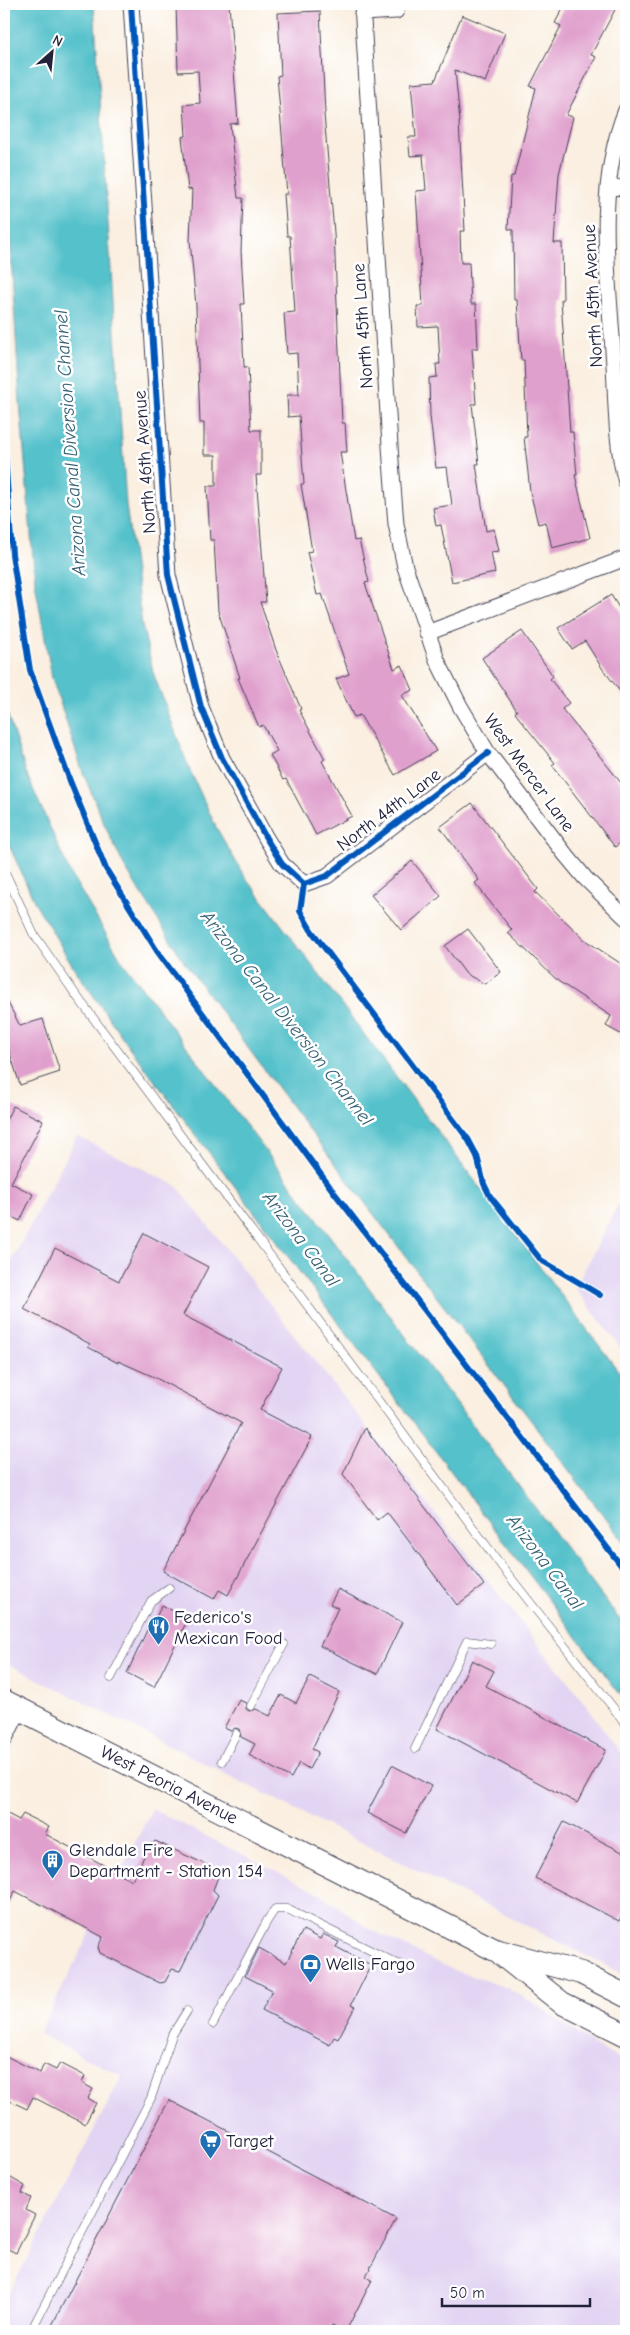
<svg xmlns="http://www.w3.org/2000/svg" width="630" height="2335" font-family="'Comic Neue',sans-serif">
	<rect width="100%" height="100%" fill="#fff"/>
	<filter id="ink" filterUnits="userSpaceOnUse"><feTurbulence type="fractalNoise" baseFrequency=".02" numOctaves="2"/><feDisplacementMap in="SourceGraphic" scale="10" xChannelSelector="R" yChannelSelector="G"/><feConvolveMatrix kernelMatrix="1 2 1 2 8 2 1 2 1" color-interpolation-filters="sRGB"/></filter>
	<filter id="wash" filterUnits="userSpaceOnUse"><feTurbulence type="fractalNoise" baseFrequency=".0096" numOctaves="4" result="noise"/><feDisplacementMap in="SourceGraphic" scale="20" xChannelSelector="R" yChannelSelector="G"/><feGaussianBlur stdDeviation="1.12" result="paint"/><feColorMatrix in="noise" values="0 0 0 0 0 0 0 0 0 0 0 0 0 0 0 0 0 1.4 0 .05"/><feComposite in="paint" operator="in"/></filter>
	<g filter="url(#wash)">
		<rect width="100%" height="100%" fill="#faefe0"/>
		<path fill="#e2d4f3" d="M77 1136 177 1186 582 1700 626 1760V1976L4 1662V1276Z
			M626 1190V1355L575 1288Z
			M152 1809 316 1891 370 1929 451 1969 507 1988 534 2003 602 2050 626 2062V2331H4V2303L122 2076 39 2034Z"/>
		<path fill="#54c1cb" stroke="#3b7283" d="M4 4H94L126 505 142 625 154 675 188 766 216 827 243 874 626 1381V1545L294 1110 185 963 124 866 104 824 82 770 52 678 35 582 20 403 4 139Z
			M4 704 27 775 69 871 122 961 626 1628V1702L132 1051 74 968 34 901 4 834Z"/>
		<g id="blocks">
			<path fill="#e0a0cd" d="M176 4H229L238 123 230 124 238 198H243L241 251 244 304H241L244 367H248L251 430H261V475H256L266 602H260L276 650 301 709 299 710 325 759 322 761 352 816 316 835 286 779 283 780 270 755 277 751 263 725 259 727 238 678H240L218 611 214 540H210L207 486H216V455H204V423H200L196 306 190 240 192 189 188 190 182 137 186 136 184 105 200 103 198 71 178 72Z
				M574 4H618L591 55 596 57 566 115 573 117 559 174 554 243H562L563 300H561L570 432H573L577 475H575L590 538 552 548 546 522 538 524 530 491 524 437H527L524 360H521L517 300H514L513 230 508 229 511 176H514L536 88 530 86 561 26 555 23 564 6 572 9Z
				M320 11 325 113 324 114 334 233 342 423H345L347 452H340L354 541 359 540 369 582 365 583 394 669 402 665 413 690 402 695 436 751 395 775 360 715 354 717 336 679 349 674 322 594 317 595 307 552 312 551 301 484H304L299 416 288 417 287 395H299L297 353 287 354 284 313 295 312 290 236H287L284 194H287L277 76 281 75 278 13Z
				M462 15 505 33 485 82 455 70 460 122H459L465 231H460L461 263H469L471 304H476L478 348H472L476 404H472L479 464H476L486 531 494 529 499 551 491 552 495 573 452 582 441 525 436 526 433 508 452 505 447 467 436 468 430 416 429 378 437 377 436 364H440L438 326 418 327 417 306H423L416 191 426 190 423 155 410 156 408 137H416L411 83 435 81Z
				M611 595 626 619V699L602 668 585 641 572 649 558 628Z
				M522 631 553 676 550 679 569 703 562 709 626 789V838L615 847 552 765 555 763 515 713 517 711 482 658Z
				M472 803 538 889 535 892 585 940 626 967V1037L606 1026 611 1016 558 981 508 933 512 930 475 883 479 880 440 827Z
				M412 861 441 896 401 930 371 895Z
				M468 929 501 972 485 984 466 974 445 946Z
				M4 995 20 1026 43 1019 60 1072 20 1085 4 1034Z
				M13 1106 43 1121 11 1183 33 1194 20 1221 4 1213V1124Z
				M144 1233 208 1267 183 1315 282 1367 260 1410 312 1437 228 1595 219 1590 214 1599 163 1571 241 1423 152 1376 118 1361V1363L88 1347 90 1344 24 1309 55 1248 119 1281Z
				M365 1428 484 1585 457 1605 387 1512 377 1520 343 1474Z
				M338 1589 402 1622 377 1674 320 1646 338 1608 330 1604Z
				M162 1605 188 1619 154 1687 127 1673 148 1628 150 1629Z
				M472 1660 494 1671 486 1686 606 1750 577 1803 437 1729Z
				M310 1677 339 1692 312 1749 318 1752 309 1769 299 1763 291 1778 249 1755 255 1744 241 1737 239 1729 235 1728 231 1731 224 1728 239 1700 246 1703V1709L249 1711 256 1709 270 1716 281 1695 296 1703Z
				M392 1765 431 1786 406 1833 367 1813Z
				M4 1812 19 1820 23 1814 49 1827 45 1834 132 1880 151 1843 153 1844 155 1841 211 1867 219 1874 213 1890 218 1895 180 1971 172 1969 165 1982 160 1983 100 1953 98 1947 103 1937 15 1891 4 1913Z
				M564 1822 626 1854V1907L619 1921 535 1878Z
				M303 1930 320 1939 323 1934 339 1942 336 1947 371 1965 351 2005 355 2007 338 2039 334 2037 330 2045 262 2010 272 1990 245 1976 259 1948 286 1963Z
				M4 2055 40 2073 44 2064 56 2070 60 2063 85 2076 82 2083 93 2089 88 2098 96 2103 85 2124 33 2097 27 2109 4 2098Z
				M169 2100 396 2219 366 2276 372 2280 346 2331 332 2325 329 2331H49Z
				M4 2174 25 2186 22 2193 31 2198 26 2210 35 2215 16 2253 4 2247Z"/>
		</g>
	</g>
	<g filter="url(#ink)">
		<use href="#blocks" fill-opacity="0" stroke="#424154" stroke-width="1"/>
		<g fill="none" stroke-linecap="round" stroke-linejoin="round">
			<defs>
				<path id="lane" d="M4 870 33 933 76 995 503 1568 626 1724
					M111 1678 151 1601 169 1588
					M251 1706 284 1644
					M415 1749 467 1641 491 1644
					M222 1761 236 1734
					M213 2024 267 1921 275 1909H287L402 1966
					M31 2331 151 2098 172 2035 187 2011"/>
				<path id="street" d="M131 4 168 575 201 707 222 758 266 838 282 864 304 884 327 876 488 753
					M362 4 391 461 396 524 405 567 437 660 460 706 488 753 565 854 585 878 626 918
					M362 13 396 11
					M626 110C594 189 609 282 614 365 616 401 616 448 626 482
					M608 187 626 188
					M427 633 626 558
					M4 1740 20 1709"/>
				<path id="secondary" d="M4 1701 495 1950 581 1973 626 1996
					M502 1955 562 2003 626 2035"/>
			</defs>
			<use href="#lane" stroke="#424154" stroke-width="9"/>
			<use href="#street" stroke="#424154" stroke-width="17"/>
			<use href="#secondary" stroke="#424154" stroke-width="24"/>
			<use href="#lane" stroke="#fff" stroke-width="8"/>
			<use href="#street" stroke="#fff" stroke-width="15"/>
			<use href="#secondary" stroke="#fff" stroke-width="22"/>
			<defs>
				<path id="cycleway" d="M131 4 168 575 201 707 222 758 266 838 282 864 304 884
					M4 440 12 554 30 670 70 781 106 869 157 951 333 1191 626 1572
					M304 884 300 911 311 930 468 1139 477 1156 484 1184 490 1196 541 1260 600 1295
					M304 884 327 876 488 753"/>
			</defs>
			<use href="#cycleway" stroke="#fff" stroke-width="9"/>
			<use href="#cycleway" stroke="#0057b8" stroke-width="6"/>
		</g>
	</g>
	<defs>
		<symbol id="restaurant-pin" viewBox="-11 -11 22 30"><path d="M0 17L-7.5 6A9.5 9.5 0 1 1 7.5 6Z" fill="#1f6fb2" stroke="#fff"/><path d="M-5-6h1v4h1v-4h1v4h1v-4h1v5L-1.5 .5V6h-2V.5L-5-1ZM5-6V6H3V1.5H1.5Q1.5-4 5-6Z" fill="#fff"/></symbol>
		<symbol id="building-pin" viewBox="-11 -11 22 30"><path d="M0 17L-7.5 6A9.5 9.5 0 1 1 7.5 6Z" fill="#1f6fb2" stroke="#fff"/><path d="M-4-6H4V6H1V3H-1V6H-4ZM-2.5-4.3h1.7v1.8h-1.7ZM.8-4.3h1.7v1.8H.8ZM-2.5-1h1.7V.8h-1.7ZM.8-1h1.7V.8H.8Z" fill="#fff"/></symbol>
		<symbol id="bank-pin" viewBox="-11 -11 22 30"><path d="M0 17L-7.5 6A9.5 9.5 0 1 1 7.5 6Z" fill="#1f6fb2" stroke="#fff"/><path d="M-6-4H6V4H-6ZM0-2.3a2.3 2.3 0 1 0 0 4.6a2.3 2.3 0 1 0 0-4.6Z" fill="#fff"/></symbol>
		<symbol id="supermarket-pin" viewBox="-11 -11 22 30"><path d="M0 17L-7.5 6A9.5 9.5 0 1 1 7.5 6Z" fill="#1f6fb2" stroke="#fff"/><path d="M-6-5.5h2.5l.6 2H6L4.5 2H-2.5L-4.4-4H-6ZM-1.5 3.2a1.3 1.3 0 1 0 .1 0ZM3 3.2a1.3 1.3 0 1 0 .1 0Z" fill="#fff"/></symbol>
	</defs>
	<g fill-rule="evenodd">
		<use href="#restaurant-pin" x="146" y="1614" width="25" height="34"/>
		<use href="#building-pin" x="40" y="1848" width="25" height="34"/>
		<use href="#bank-pin" x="298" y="1952" width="25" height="34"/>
		<use href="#supermarket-pin" x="198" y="2128" width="25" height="34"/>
	</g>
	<g text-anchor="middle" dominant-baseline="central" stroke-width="5" stroke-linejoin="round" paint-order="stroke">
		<g font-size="18" fill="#22223b" stroke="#fff">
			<text transform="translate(593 296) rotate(-93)">North 45th Avenue</text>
			<text transform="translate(363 326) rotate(-94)">North 45th Lane</text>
			<text transform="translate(145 462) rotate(-94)">North 46th Avenue</text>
			<text transform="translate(529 773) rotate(54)">West Mercer Lane</text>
			<text transform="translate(389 810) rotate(-37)">North 44th Lane</text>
			<text transform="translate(169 1785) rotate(27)">West Peoria Avenue</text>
		</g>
		<g font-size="18" fill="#22223b" stroke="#fff" text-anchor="start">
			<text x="174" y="1617">Federico's<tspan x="174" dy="21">Mexican Food</tspan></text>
			<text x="69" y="1850">Glendale Fire<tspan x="69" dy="21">Department - Station 154</tspan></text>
			<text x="326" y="1964">Wells Fargo</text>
			<text x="226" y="2141">Target</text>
		</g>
		<g font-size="19" font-style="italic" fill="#366275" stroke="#fff">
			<text transform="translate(70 443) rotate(-94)">Arizona Canal Diversion Channel</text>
			<text transform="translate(287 1018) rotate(52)">Arizona Canal Diversion Channel</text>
			<text transform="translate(301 1239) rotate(53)">Arizona Canal</text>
			<text transform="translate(545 1562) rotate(53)">Arizona Canal</text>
		</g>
	</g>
	<rect width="630" height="2335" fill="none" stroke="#fff" stroke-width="20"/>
	<g transform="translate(52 52) rotate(27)" stroke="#ffffff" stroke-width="4" paint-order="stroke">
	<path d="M0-4L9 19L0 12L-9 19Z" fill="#22223b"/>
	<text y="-8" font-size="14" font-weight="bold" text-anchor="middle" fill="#22223b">N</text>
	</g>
	<path d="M442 2298v8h148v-8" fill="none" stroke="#22223b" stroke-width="2.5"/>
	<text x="450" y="2298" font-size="15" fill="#22223b" stroke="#ffffff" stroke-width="4" paint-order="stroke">50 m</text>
</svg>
